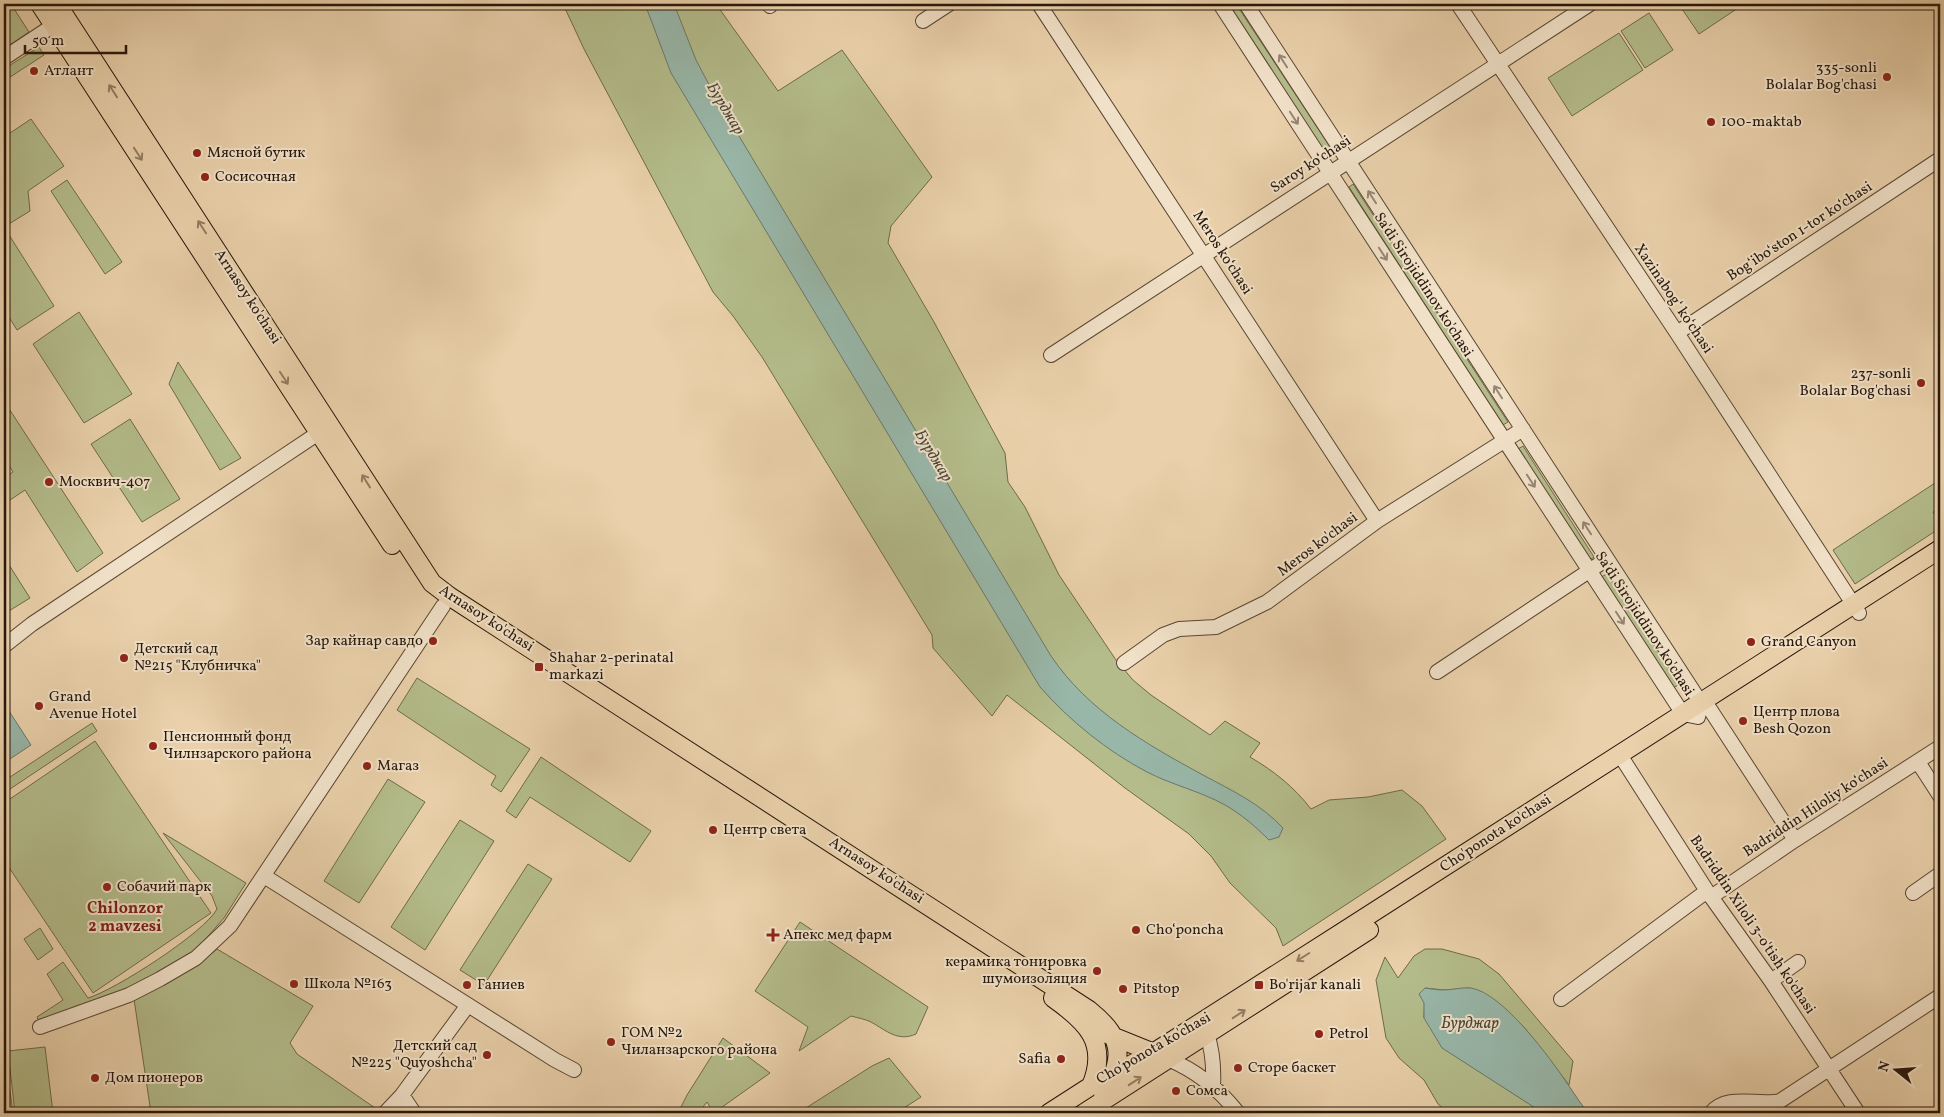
<svg xmlns="http://www.w3.org/2000/svg" width="1944" height="1117" font-family="Vollkorn,serif">
	<rect width="100%" height="100%" fill="#ead1ab"/>
	<filter id="stains"><feTurbulence type="fractalNoise" baseFrequency=".004" numOctaves="4"/><feColorMatrix values="0 0 0 0 .2 0 0 0 0 .09 0 0 0 0 .02 0 0 0 .5 -.17"/></filter>
	<radialGradient id="worn" r=".72"><stop offset=".6" stop-color="#630" stop-opacity="0"/><stop offset="1" stop-color="#630" stop-opacity=".3"/></radialGradient>
	<path fill="#b4bc8b" stroke="#6e6a4b" d="M7 4H11L29 32 4 49V6Z
		M563 4H716L778 91 842 50 932 177 891 226 888 243 934 322 1005 453 1008 482 1025 507 1059 575 1116 660 1133 680 1151 695 1210 735 1225 721 1260 743 1250 757C1274 771 1294 787 1311 809L1329 800 1368 797 1402 790 1422 806 1446 839 1283 946 1276 928 1230 883 1211 856 1189 834 1125 788 1007 695 992 716 933 648 932 635 762 357 733 316 713 292 584 49Z
		M1227 4H1236L1334 153 1327 157Z
		M1684 4H1744L1699 34 1680 6Z
		M1649 13 1673 50 1645 68 1621 31Z
		M1619 33 1643 70 1572 116 1548 78Z
		M39 47 44 55 4 81V69Z
		M31 119 64 166 28 191 30 211 4 227 54 306 17 330 4 309V137Z
		M67 180 122 262 105 274 51 191Z
		M1353 184 1508 422 1503 425 1349 187Z
		M79 312 132 394 84 423 33 344Z
		M178 362 241 458 220 470 169 384Z
		M4 401 103 553 77 572 25 490 4 504V478L13 472 4 457Z
		M130 419 180 499 142 522 91 444Z
		M1523 446 1594 557 1589 560 1518 449Z
		M1935 483 1940 490V507L1933 512 1940 524V528L1855 584 1833 550Z
		M4 557 30 598 4 614Z
		M1607 574 1680 684 1673 688 1601 577Z
		M417 678 530 749 501 792 491 785 496 776 397 710Z
		M92 723 97 731 4 793V781Z
		M95 741 211 913 93 993 4 860V803Z
		M541 757 651 831 630 862 530 797 516 818 506 811Z
		M388 779 425 802 359 903 324 881Z
		M460 820 494 841 425 950 391 927Z
		M163 833 246 883 224 918 194 952 127 989 82 1006 79 1005 39 1021 37 1017 63 1000 47 974 63 962 88 998C115 990 204 933 217 909L212 896Z
		M528 864 552 879 484 985 460 970Z
		M800 922 928 1007 916 1034C898 1042 887 1031 871 1022 865 1019 858 1018 851 1016L799 1051 808 1027 755 991Z
		M40 928 53 949 38 960 24 939Z
		M217 949 313 1006 290 1043 297 1054 378 1110 374 1113H151L134 999 201 962Z
		M1425 949H1442L1479 959 1499 974 1573 1061 1569 1085 1524 1027 1470 988 1444 990 1425 988 1424 1018 1494 1080 1543 1113H1449L1438 1104 1424 1080 1399 1058 1386 1038 1376 980 1385 957 1398 978 1414 956Z
		M723 1038 770 1073 718 1110H712L707 1102 698 1113H678L687 1095Z
		M4 1047 13 1113H4Z
		M45 1047 53 1113H15L8 1051Z
		M889 1058 921 1097 896 1113H798L872 1066Z"/>
	<path fill="#98b7a9" stroke="#6b776a" d="M645 4H674L696 60 715 96 1051 656C1088 711 1146 744 1203 775 1231 790 1261 804 1283 828L1279 837 1269 840C1256 827 1241 814 1225 805 1200 791 1172 785 1147 772 1107 751 1070 721 1040 687L671 73Z
		M9 711 31 745 4 763V714Z
		M1425 988C1431 989 1438 990 1444 990 1453 990 1462 987 1471 988 1503 993 1551 1059 1569 1086 1576 1096 1581 1105 1589 1113H1543L1442 1048 1424 1018V1003L1419 994Z"/>
	<g fill="none" stroke-linecap="round" stroke-linejoin="round">
		<defs>
			<path id="minor" d="M1039 4 1377 521
				M1220 4 1683 714 1698 717 1701 703 1246 4
				M1458 4 1677 333 1859 613
				M770 6 771 4
				M923 21 949 4
				M4 58 54 25
				M1677 333 1940 159
				M1051 355 1590 4
				M4 646 32 624 326 428
				M1124 663 1163 635 1179 629 1216 627 1267 602 1377 521 1523 429
				M1437 672 1607 559
				M1704 700 1795 840
				M1620 755 1707 891 1771 981 1858 1113
				M1918 762 1940 796
				M264 876 555 1060 574 1070
				M1913 893 1940 874
				M1711 897 1795 840 1940 747
				M1771 981 1798 962
				M1561 999 1707 891
				M40 1027 129 995 160 979 196 958 230 926 443 606
				M1207 1034C1213 1052 1214 1067 1213 1086
				M1168 1059C1197 1071 1219 1089 1238 1113
				M402 1095 414 1113
				M385 1113 402 1095 468 1005
				M1711 1113C1727 1093 1758 1106 1780 1101L1940 996"/>
			<path id="major" d="M40 4 392 545
				M57 4 432 583 449 596 1089 1010C1129 1042 1121 1061 1101 1102
				M1053 998C1087 1022 1109 1043 1091 1086
				M1107 1034 1159 1055
				M1049 1113 1091 1086 1153 1053 1344 931 1940 549
				M1084 1113 1369 930"/>
		</defs>
		<use href="#minor" stroke="#584633" stroke-width="16"/>
		<use href="#major" stroke="#27170b" stroke-width="20"/>
		<use href="#minor" stroke="#f1e1c8" stroke-width="14"/>
		<use href="#major" stroke="#ead1ab" stroke-width="18"/>
	</g>
	<defs><path id="oneway-shaft" d="M-6 0H5M1.5-3L5.5 0L1.5 3" fill="none" stroke-width="1.6" stroke-linecap="round" stroke-linejoin="round" transform="scale(1.25)"/></defs>
	<g stroke="#968673">
		<use href="#oneway-shaft" transform="translate(1283 61) rotate(-123)"/>
		<use href="#oneway-shaft" transform="translate(1294 118) rotate(57)"/>
		<use href="#oneway-shaft" transform="translate(1372 197) rotate(-123)"/>
		<use href="#oneway-shaft" transform="translate(1383 254) rotate(57)"/>
		<use href="#oneway-shaft" transform="translate(1498 392) rotate(-123)"/>
		<use href="#oneway-shaft" transform="translate(1531 481) rotate(57)"/>
		<use href="#oneway-shaft" transform="translate(1587 528) rotate(-123)"/>
		<use href="#oneway-shaft" transform="translate(1620 618) rotate(57)"/>
	</g>
	<g stroke="#927d63">
		<use href="#oneway-shaft" transform="translate(113 91) rotate(-123)"/>
		<use href="#oneway-shaft" transform="translate(138 154) rotate(57)"/>
		<use href="#oneway-shaft" transform="translate(202 227) rotate(-123)"/>
		<use href="#oneway-shaft" transform="translate(284 378) rotate(57)"/>
		<use href="#oneway-shaft" transform="translate(366 481) rotate(-122)"/>
		<use href="#oneway-shaft" transform="translate(1303 957) rotate(148)"/>
		<use href="#oneway-shaft" transform="translate(1239 1014) rotate(-33)"/>
		<use href="#oneway-shaft" transform="translate(1135 1081) rotate(-33)"/>
	</g>
	<g fill="#8f2418" stroke="#f1e1c8" stroke-width="2">
		<circle cx="34" cy="71" r="5"/>
		<circle cx="1887" cy="77" r="5"/>
		<circle cx="1711" cy="122" r="5"/>
		<circle cx="197" cy="153" r="5"/>
		<circle cx="205" cy="177" r="5"/>
		<circle cx="1921" cy="383" r="5"/>
		<circle cx="49" cy="482" r="5"/>
		<circle cx="433" cy="641" r="5"/>
		<circle cx="1751" cy="642" r="5"/>
		<circle cx="124" cy="658" r="5"/>
		<rect x="534" y="662" width="10" height="10" rx="2.5"/>
		<circle cx="39" cy="706" r="5"/>
		<circle cx="1743" cy="721" r="5"/>
		<circle cx="153" cy="746" r="5"/>
		<circle cx="367" cy="766" r="5"/>
		<circle cx="713" cy="830" r="5"/>
		<circle cx="107" cy="887" r="5"/>
		<circle cx="1136" cy="930" r="5"/>
		<path d="M770.5 927.5h5v5h5v5h-5v5h-5v-5h-5v-5h5z"/>
		<circle cx="1097" cy="971" r="5"/>
		<circle cx="294" cy="984" r="5"/>
		<circle cx="467" cy="985" r="5"/>
		<rect x="1254" y="980" width="10" height="10" rx="2.5"/>
		<circle cx="1123" cy="989" r="5"/>
		<circle cx="1319" cy="1034" r="5"/>
		<circle cx="611" cy="1042" r="5"/>
		<circle cx="487" cy="1055" r="5"/>
		<circle cx="1061" cy="1059" r="5"/>
		<circle cx="1238" cy="1068" r="5"/>
		<circle cx="95" cy="1078" r="5"/>
		<circle cx="1176" cy="1091" r="5"/>
	</g>
	<g text-anchor="middle" dominant-baseline="central" stroke-width="4" stroke-linejoin="round" paint-order="stroke">
		<g font-size="15" fill="#27170b" stroke="#f1e1c8" text-anchor="start">
			<text x="1877" y="68" text-anchor="end">335-sonli<tspan x="1877" dy="17">Bolalar Bog'chasi</tspan></text>
			<text x="44" y="71">Атлант</text>
			<text x="1721" y="122">100-maktab</text>
			<text x="207" y="153">Мясной бутик</text>
			<text x="215" y="177">Сосисочная</text>
			<text x="1911" y="374" text-anchor="end">237-sonli<tspan x="1911" dy="17">Bolalar Bog'chasi</tspan></text>
			<text x="59" y="482">Москвич-407</text>
			<text x="423" y="641" text-anchor="end">Зар кайнар савдо</text>
			<text x="1761" y="642">Grand Canyon</text>
			<text x="134" y="649">Детский сад<tspan x="134" dy="17">№215 "Клубничка"</tspan></text>
			<text x="549" y="658">Shahar 2-perinatal<tspan x="549" dy="17">markazi</tspan></text>
			<text x="49" y="697">Grand<tspan x="49" dy="17">Avenue Hotel</tspan></text>
			<text x="1753" y="712">Центр плова<tspan x="1753" dy="17">Besh Qozon</tspan></text>
			<text x="163" y="737">Пенсионный фонд<tspan x="163" dy="17">Чилнзарского района</tspan></text>
			<text x="377" y="766">Магаз</text>
			<text x="723" y="830">Центр света</text>
			<text x="117" y="887">Собачий парк</text>
			<text x="1146" y="930">Choʻponcha</text>
			<text x="783" y="935">Апекс мед фарм</text>
			<text x="1087" y="962" text-anchor="end">керамика тонировка<tspan x="1087" dy="17">шyмоизоляция</tspan></text>
			<text x="304" y="984">Школа №163</text>
			<text x="477" y="985">Ганиев</text>
			<text x="1269" y="985">Bo'rijar kanali</text>
			<text x="1133" y="989">Pitstop</text>
			<text x="621" y="1033">ГОМ №2<tspan x="621" dy="17">Чиланзарского района</tspan></text>
			<text x="1329" y="1034">Petrol</text>
			<text x="477" y="1046" text-anchor="end">Детский сад<tspan x="477" dy="17">№225 "Quyoshcha"</tspan></text>
			<text x="1051" y="1059" text-anchor="end">Safia</text>
			<text x="1248" y="1068">Сторе баскет</text>
			<text x="105" y="1078">Дом пионеров</text>
			<text x="1186" y="1091">Сомса</text>
		</g>
		<g font-size="15" fill="#27170b" stroke="#f1e1c8">
			<text transform="translate(1311 165) rotate(-33)">Saroy ko‘chasi</text>
			<text transform="translate(1800 232) rotate(-33)">Bogʻiboʻston 1-tor koʻchasi</text>
			<text transform="translate(1222 253) rotate(57)">Meros ko‘chasi</text>
			<text transform="translate(1423 285) rotate(57)">Sa'di Sirojiddinov ko'chasi</text>
			<text transform="translate(247 297) rotate(57)">Arnasoy ko'chasi</text>
			<text transform="translate(1673 299) rotate(56)">Xazinabog‘ ko‘chasi</text>
			<text transform="translate(1318 545) rotate(-37)">Meros ko'chasi</text>
			<text transform="translate(486 619) rotate(33)">Arnasoy ko'chasi</text>
			<text transform="translate(1644 624) rotate(57)">Sa'di Sirojiddinov ko'chasi</text>
			<text transform="translate(1816 808) rotate(-33)">Badriddin Hiloliy koʻchasi</text>
			<text transform="translate(1496 834) rotate(-33)">Cho'ponota ko'chasi</text>
			<text transform="translate(876 871) rotate(33)">Arnasoy ko'chasi</text>
			<text transform="translate(1752 925) rotate(56)">Badriddin Xiloli 3-o'tish ko'chasi</text>
			<text transform="translate(1154 1049) rotate(-30)">Cho'ponota ko'chasi</text>
		</g>
		<g font-size="16" font-style="italic" fill="#49473a" stroke="#f1e1c8">
			<text transform="translate(725 109) rotate(59)">Бурджар</text>
			<text transform="translate(933 456) rotate(59)">Бурджар</text>
			<text x="1470" y="1024">Бурджар</text>
		</g>
		<g font-size="16" font-weight="bold" fill="#7a1f14" stroke="#f1e1c8">
			<text x="125" y="909">Chilonzor<tspan x="125" dy="18">2 mavzesi</tspan></text>
		</g>
	</g>
	<rect width="1944" height="1117" fill="none" stroke="#ead1ab" stroke-width="20"/>
	<rect x="5" y="5" width="1934" height="1107" fill="none" stroke="#27170b" stroke-width="2.5"/>
	<rect x="10" y="10" width="1924" height="1097" fill="none" stroke="#27170b"/>
	<g transform="translate(1896 1070) rotate(287)" stroke="#f1e1c8" stroke-width="4" paint-order="stroke">
	<path d="M0-4L9 19L0 12L-9 19Z" fill="#27170b"/>
	<text y="-8" font-size="14" font-weight="bold" text-anchor="middle" fill="#27170b">N</text>
	</g>
	<path d="M25 45v8h101v-8" fill="none" stroke="#27170b" stroke-width="2.5"/>
	<text x="32" y="45" font-size="15" fill="#27170b" stroke="#f1e1c8" stroke-width="4" paint-order="stroke">50 m</text>
	<rect width="100%" height="100%" filter="url(#stains)"/>
	<rect width="100%" height="100%" fill="url(#worn)"/>
</svg>
